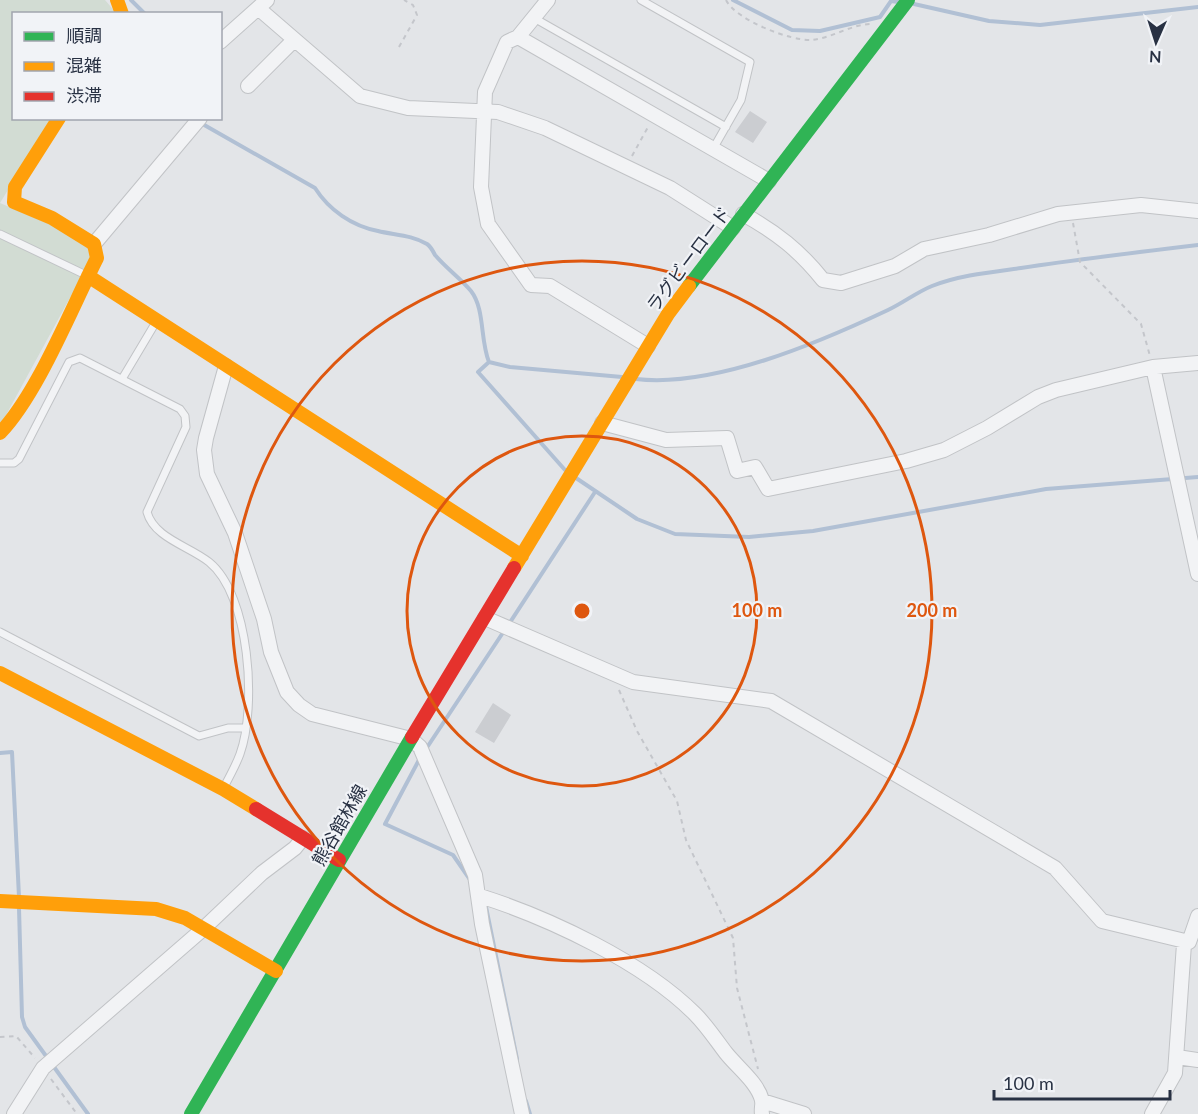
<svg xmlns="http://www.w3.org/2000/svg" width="1198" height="1114" font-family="Lato,'Noto Sans JP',sans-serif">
	<rect width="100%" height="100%" fill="#e3e5e8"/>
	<path fill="#d2dcd3" d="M0 0H105L116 13 14 14V118L51 119 0 203 56 227 91 249 90 261 0 426Z"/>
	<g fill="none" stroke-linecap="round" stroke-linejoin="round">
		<path stroke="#b1c0d4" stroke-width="4" d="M131 0 145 14
			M733 0 792 30 820 31 880 17 891 1 898 2
			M914 4 989 21 1040 25 1198 7
			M199 122 315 188C329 210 352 226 378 231 394 235 412 235 427 244 430 246 433 251 435 255 446 268 460 278 471 291 485 309 480 340 489 362
			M489 362 478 372 565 470
			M489 362 510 367 622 377
			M636 379C713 388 818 343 888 310 903 303 917 292 932 286 960 275 992 272 1021 268 1080 259 1139 252 1198 245
			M576 478 637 519 675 534 749 537 813 531 1046 489 1198 477
			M509 624 595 492
			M426 749 504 631
			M0 753 12 752 19 897
			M420 758 385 824 453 855 471 881
			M485 902 517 1059
			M19 908 22 1017 25 1027 88 1114
			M526 1101 530 1114"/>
	</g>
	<path fill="#cbcdd1" d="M750 111 767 122 753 143 735 132Z
		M493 703 511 715 494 743 475 732Z"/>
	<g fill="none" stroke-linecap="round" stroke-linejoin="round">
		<defs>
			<path id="lane" d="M641 0 750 62 741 100 713 149
				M534 18 726 127
				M0 234 88 276
				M122 379 156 322
				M0 463H14L19 459 69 362 80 358 180 409 185 416 186 427 147 512C154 538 189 546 209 562 250 595 257 707 240 754 236 765 230 776 224 787
				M0 632 199 736 228 728H245"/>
			<path id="street" d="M548 0 518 37 507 42 485 92 481 187 488 224 531 285 550 286 648 346
				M258 8 360 96 408 108 498 112 545 128 670 188 733 228
				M518 37 769 181
				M220 42 267 0
				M248 86 294 40
				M743 214C776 232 800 251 823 280L841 283 895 266 924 249 989 235 1058 214 1141 205 1198 211
				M94 244 200 118
				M226 366 206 438 204 450 207 474 235 533 264 619 271 652 287 692 299 705 312 714 411 739 420 747 475 875 482 924 522 1114
				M1153 367 1198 574
				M602 423 666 440 727 438 737 471 755 467 768 489 906 461 944 450 987 428 1038 397 1056 390 1153 367 1198 363
				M485 618 633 682 771 701 1055 868 1102 921 1189 942
				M480 896C549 918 643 962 695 1014 707 1026 716 1040 726 1053 738 1068 757 1082 762 1100 763 1104 761 1110 762 1114
				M1177 1057 1198 1060
				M762 1101 804 1114
				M14 1114 43 1068 203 929 262 873 295 848 303 838
				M1152 1114 1175 1073 1184 944 1189 942 1198 916"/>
		</defs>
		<use href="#lane" stroke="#c1c3c6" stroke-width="9"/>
		<use href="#street" stroke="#c1c3c6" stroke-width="16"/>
		<path stroke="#c4c6cb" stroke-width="2" stroke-dasharray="4.5 4.5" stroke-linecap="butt" d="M726 0C736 20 790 41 812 40 832 38 852 24 871 24
			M399 47 417 15 413 5 404 0
			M632 156 648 127
			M1073 223 1080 262 1141 324 1150 356
			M619 690 637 731 677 801 686 840 733 938 737 988 758 1069
			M0 1037 16 1036 35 1058
			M51 1079 77 1114"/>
		<use href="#lane" stroke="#f2f3f5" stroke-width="7"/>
		<use href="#street" stroke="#f2f3f5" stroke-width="14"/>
		<path stroke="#30b455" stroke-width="14" d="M689 286 908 0
			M191 1114 412 737"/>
		<path stroke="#ff9f0a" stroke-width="14" d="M117 0 122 14
			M88 276 522 556
			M0 433C38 393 71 309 97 258L94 244 52 218 14 202 15 187 59 118
			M514 568 668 314 689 286
			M0 673 223 789 256 809
			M0 901 156 909 185 918 276 971"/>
		<path stroke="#e5322d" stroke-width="14" d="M412 737 514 568
			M256 809 339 860"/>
	</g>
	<g fill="none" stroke="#de570f" stroke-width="3">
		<circle cx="582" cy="611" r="175"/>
		<circle cx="582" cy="611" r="350"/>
	</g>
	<g text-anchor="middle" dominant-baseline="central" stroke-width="4.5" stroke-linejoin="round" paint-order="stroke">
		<g font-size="18" fill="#283143" stroke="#f1f3f7">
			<text transform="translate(688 259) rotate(-53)">ラグビーロード</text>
			<text transform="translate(339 825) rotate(-60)">熊谷館林線</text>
		</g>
	</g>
	<circle cx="582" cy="611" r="9" fill="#de570f" stroke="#f1f3f7" stroke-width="3"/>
	<g font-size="18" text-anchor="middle" font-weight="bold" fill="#de570f" stroke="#f1f3f7" stroke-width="4.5" stroke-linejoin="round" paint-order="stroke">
		<text x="757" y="617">100 m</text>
		<text x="932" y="617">200 m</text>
	</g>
	<rect x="12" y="12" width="210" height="108" fill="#f1f3f7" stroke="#a1a5af" stroke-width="1.5"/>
	<rect x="24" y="32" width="30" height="9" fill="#30b455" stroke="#a1a5af" stroke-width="1.5"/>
	<text x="66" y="42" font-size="18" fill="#283143">順調</text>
	<rect x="24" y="62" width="30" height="9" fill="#ff9f0a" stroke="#a1a5af" stroke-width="1.5"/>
	<text x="66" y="72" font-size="18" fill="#283143">混雑</text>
	<rect x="24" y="92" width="30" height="9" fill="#e5322d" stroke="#a1a5af" stroke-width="1.5"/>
	<text x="66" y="102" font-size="18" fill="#283143">渋滞</text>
	<g transform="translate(1156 42) rotate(183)" stroke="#f1f3f7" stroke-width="4.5" paint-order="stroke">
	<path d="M0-4.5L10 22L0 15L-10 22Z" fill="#283143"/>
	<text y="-9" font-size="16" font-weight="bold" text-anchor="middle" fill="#283143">N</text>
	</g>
	<path d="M994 1090v9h176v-9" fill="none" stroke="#283143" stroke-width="3"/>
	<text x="1003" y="1090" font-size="18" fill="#283143" stroke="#f1f3f7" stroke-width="4.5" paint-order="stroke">100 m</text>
</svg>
